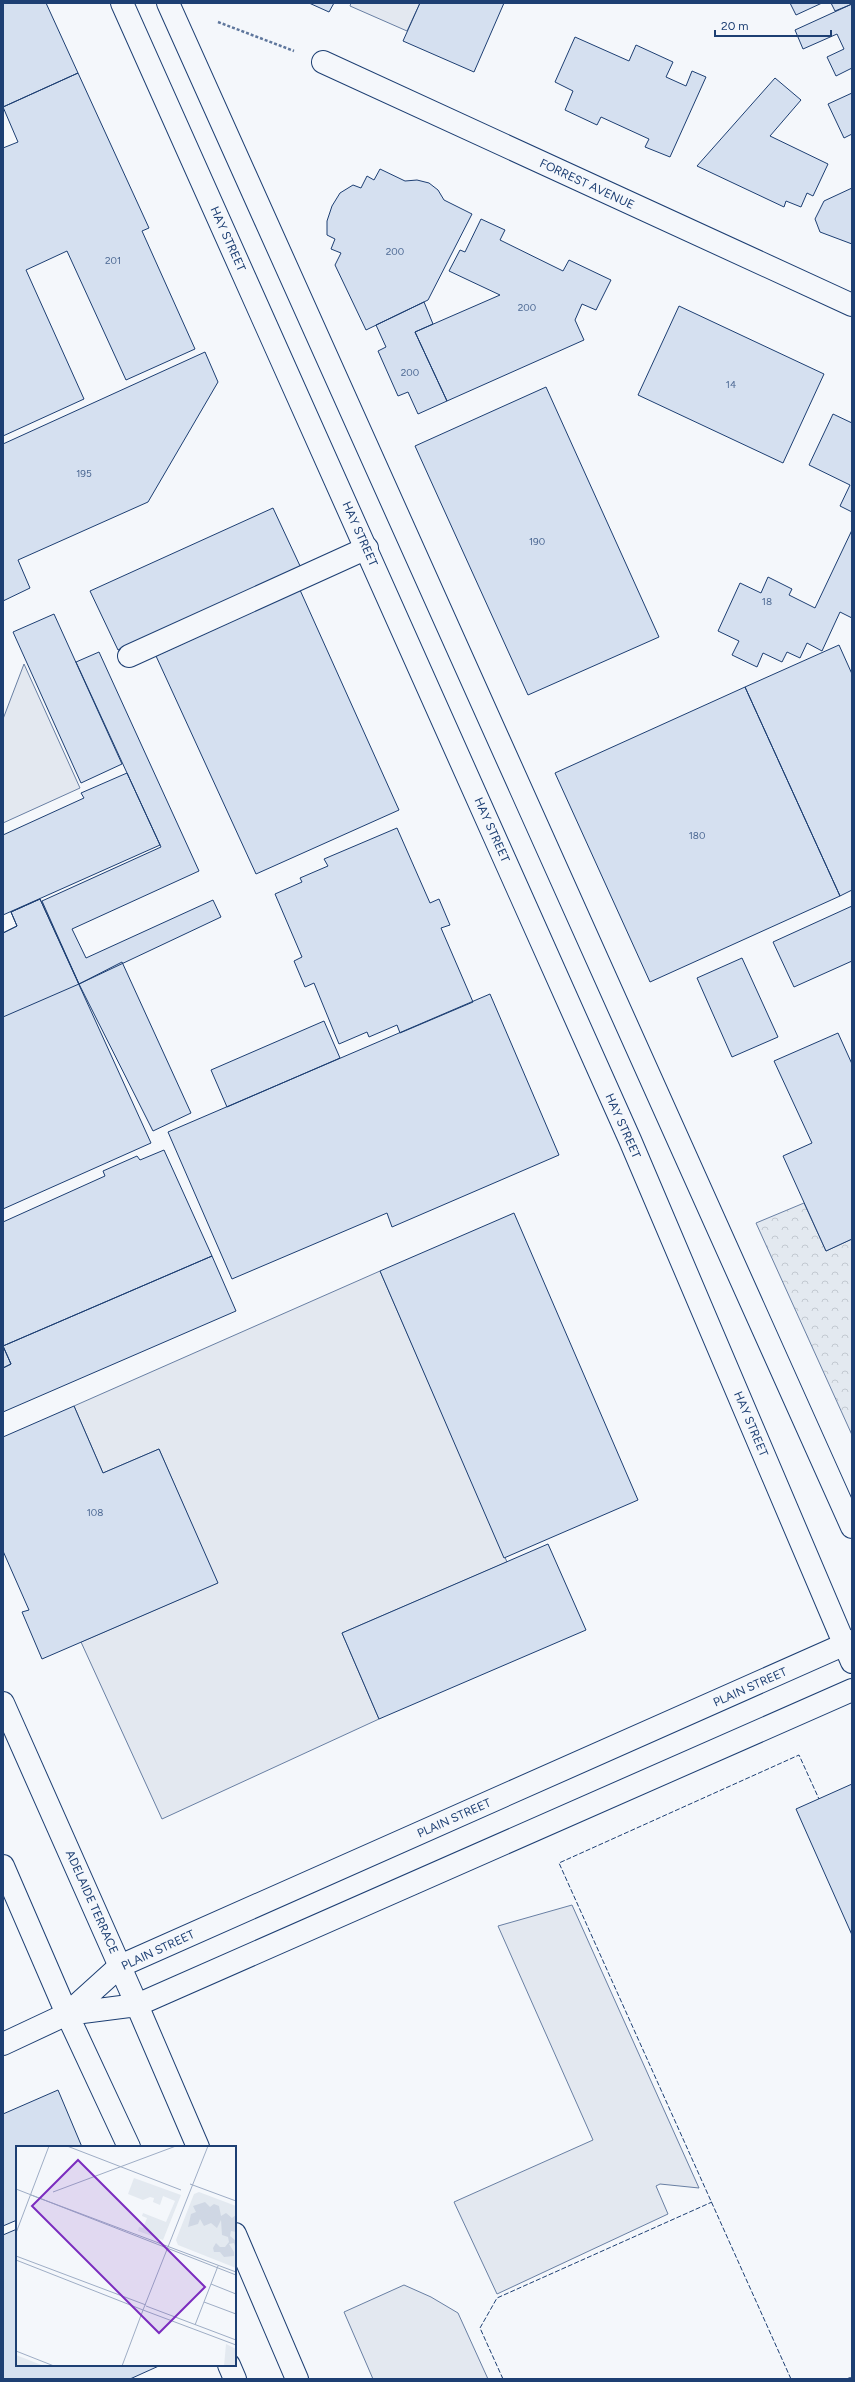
<svg xmlns="http://www.w3.org/2000/svg" width="855" height="2382" font-family="Figtree,sans-serif">
	<defs>
		<pattern id="park-crowns" width="20" height="18" patternUnits="userSpaceOnUse"><rect width="20" height="18" fill="#e3e9f0"/><path d="M2 6a3 3 0 1 1 6 0M12 15a3 3 0 1 1 6 0" fill="none" stroke="#c2c9d1"/></pattern>
	</defs>
	<rect width="100%" height="100%" fill="#f4f7fb"/>
	<path fill="url(#park-crowns)" stroke="#687fa3" d="M804 1203 826 1251 852 1239V1435L756 1223Z"/>
	<path fill="#e3e8f0" stroke="#687fa3" d="M351 3H420L407 31 350 6Z
		M24 664 80 788 3 823V719Z
		M380 1271 507 1562 342 1633 379 1719 162 1819 81 1642 217 1583 159 1449 103 1473 74 1406Z
		M572 1905 699 2188 660 2184 656 2186 668 2214 497 2294 454 2202 593 2140 498 1926Z
		M404 2285 431 2297 458 2313 488 2379H373L344 2312Z"/>
	<path fill="#d5e0f0" stroke="#1d3f73" d="M3 3H46L78 73 3 107Z
		M309 3H334L329 12Z
		M420 3H504L474 72 403 41Z
		M790 3H822L796 15Z
		M831 3H852V4L835 11Z
		M852 4V68L836 76 827 57 844 49 837 34 803 49 795 30Z
		M575 37 629 61 636 45 673 62 666 77 686 86 692 71 706 77 670 157 645 147 649 139 601 117 597 125 565 110 573 91 555 82Z
		M78 73 149 228 142 231 195 349 126 380 67 251 26 270 84 399 3 436V148L18 142 3 107Z
		M775 78 801 100 770 136 828 164 813 196 807 193 801 207 786 201 784 207 697 166Z
		M852 93V134L844 138 828 104Z
		M380 169 405 181 417 180 429 183 438 190 444 200 472 214 428 300 366 330 335 265 341 253 331 249 335 239 327 235V221L332 206 340 193 353 185 361 188 367 176 374 180Z
		M852 188V244L820 232 815 219 824 201Z
		M481 219 505 230 500 240 563 271 569 260 611 280 596 310 582 304 575 320 584 340 447 401 415 332 500 295 449 271 460 250 465 252Z
		M424 302 433 324 415 332 447 401 418 414 408 392 398 396 378 351 386 347 376 325Z
		M679 306 824 374 783 463 638 395Z
		M205 352 218 382 148 502 18 560 30 588 3 601V444Z
		M546 387 659 637 528 695 415 446Z
		M833 414 852 423V512L840 506 850 485 809 465Z
		M273 508 301 568 118 650 90 591Z
		M852 530V618L840 612 822 651 807 643 800 658 787 652 782 662 763 653 757 667 732 655 739 641 718 631 740 583 761 593 768 577 792 589 789 595 815 608Z
		M300 590 399 810 256 874 156 656Z
		M54 614 122 764 81 783 13 632Z
		M839 645 852 674V890L840 896 745 687Z
		M99 652 199 871 72 929 86 958 213 900 221 917 79 984 42 901 161 847 76 662Z
		M745 687 840 896 650 982 555 773Z
		M127 773 160 845 3 915V835L84 798 81 793Z
		M397 828 430 903 439 899 450 925 441 928 473 1002 400 1033 397 1025 369 1037 367 1032 339 1044 314 983 305 987 294 961 302 957 275 894 302 882 300 878 328 866 324 859Z
		M40 899 151 1143 3 1209V933L17 926 11 912Z
		M40 899 79 984 3 1017V933L17 926 11 912Z
		M852 906V961L794 987 773 942Z
		M742 958 778 1037 732 1057 697 978Z
		M122 962 191 1113 153 1131 79 984Z
		M490 994 559 1155 392 1227 387 1213 232 1279 168 1132Z
		M324 1021 340 1058 227 1107 211 1070Z
		M838 1033 852 1064V1239L826 1251 783 1156 812 1143 774 1061Z
		M164 1150 212 1256 3 1346 11 1364 3 1368V1222L105 1176 103 1171 137 1156 140 1160Z
		M514 1213 638 1500 504 1558 380 1271Z
		M212 1256 236 1311 3 1412V1368L11 1364 3 1346Z
		M74 1406 103 1473 159 1449 218 1583 42 1659 22 1612 29 1610 3 1551V1437Z
		M548 1544 586 1630 379 1719 342 1633Z
		M852 1784V1935L796 1809Z
		M58 2090 82 2147H17V2220L3 2226V2114Z
		M17 2229V2365H161L130 2379H3V2235Z"/>
	<g fill="none" stroke-linecap="round" stroke-linejoin="round">
		<defs>
			<path id="minor" d="M323 62 852 305
				M129 656 367 548"/>
			<path id="major" d="M122 3 630 1140 852 1662
				M168 3 852 1527
				M3 1703 137 2005
				M3 1866 67 2014 3 2044"/>
			<path id="highway" d="M137 2005 198 2147
				M67 2014 120 1966 852 1641
				M67 2014 137 2005 852 1690
				M67 2014 129 2147
				M235 2234 297 2379
				M229 2365 235 2379"/>
		</defs>
		<use href="#minor" stroke="#1d3f73" stroke-width="24"/>
		<use href="#major" stroke="#1d3f73" stroke-width="24"/>
		<use href="#highway" stroke="#1d3f73" stroke-width="24"/>
		<path stroke="#5e769c" stroke-width="2.5" stroke-dasharray="3 2" stroke-linecap="butt" d="M218 22 294 51"/>
		<use href="#minor" stroke="#f4f7fb" stroke-width="22"/>
		<use href="#major" stroke="#f4f7fb" stroke-width="22"/>
		<use href="#highway" stroke="#f4f7fb" stroke-width="22"/>
		<path stroke="#1d3f73" stroke-width="1" stroke-dasharray="5 2" stroke-linecap="butt" d="M503 2379 480 2328 497 2298 712 2202
			M791 2379 559 1863 799 1755 819 1799
			M846 2379 852 2377"/>
	</g>
	<g text-anchor="middle" dominant-baseline="central" stroke-width="3" stroke-linejoin="round" paint-order="stroke">
		<g font-size="10" fill="#4b6792">
			<text x="395" y="251">200</text>
			<text x="113" y="260">201</text>
			<text x="527" y="307">200</text>
			<text x="410" y="372">200</text>
			<text x="731" y="384">14</text>
			<text x="84" y="473">195</text>
			<text x="537" y="541">190</text>
			<text x="767" y="601">18</text>
			<text x="697" y="835">180</text>
			<text x="95" y="1512">108</text>
		</g>
		<g font-size="12" fill="#1d3f73" stroke="#f4f7fb">
			<text transform="translate(587 184) rotate(25)">FORREST AVENUE</text>
			<text transform="translate(228 239) rotate(66)">HAY STREET</text>
			<text transform="translate(360 534) rotate(66)">HAY STREET</text>
			<text transform="translate(492 830) rotate(66)">HAY STREET</text>
			<text transform="translate(623 1126) rotate(66)">HAY STREET</text>
			<text transform="translate(751 1424) rotate(67)">HAY STREET</text>
			<text transform="translate(750 1687) rotate(-24)">PLAIN STREET</text>
			<text transform="translate(454 1818) rotate(-24)">PLAIN STREET</text>
			<text transform="translate(92 1902) rotate(66)">ADELAIDE TERRACE</text>
			<text transform="translate(158 1950) rotate(-25)">PLAIN STREET</text>
		</g>
	</g>
	<g transform="translate(16 2146)">
		<rect width="220" height="220" fill="#f4f7fb"/>
		<path d="M118 32 165 49 147 94 122 85 123 81 127 82 131 72 126 70 127 67 150 76 159 55 147 50 144 59 137 56 138 52 134 51 127 54 112 48ZM183 46 220 60V122L162 99 160 94 178 48ZM210 198 220 203V220H208ZM0 209 28 220H0Z" fill="#e3e9f0"/>
		<path d="M189 56 194 61 198 58 203 60 205 70 210 67 216 72 220 69V86L215 85 214 90 220 95V103L218 97 213 98 218 106V110L208 111 204 106H198L197 102 200 97 204 101H209L213 96 212 91 206 89 205 74 201 82 195 77 188 80 184 73 182 78 172 81 175 68 180 66 177 60Z" fill="#cfd7e4"/>
		<path fill="none" stroke="#9eadc5" stroke-width="1" d="M51 0 165 44M174 38 220 55M0 43 220 129M37 46 160 0M15 49 220 126M0 87 33 0M0 110 130 159M0 114 127 164 106 220M195 138 220 148M188 156 220 168M130 160 220 194M127 164 192 0M127 164 220 199M179 179 202 120M0 205 38 220"/>
		<path fill="#7b2cbf" fill-opacity="0.15" stroke="#7b2cbf" stroke-width="2" d="M62 14 189 141 143 187 16 60Z"/>
		<rect width="220" height="220" fill="none" stroke="#1d3f73" stroke-width="2"/>
	</g>
	<rect width="855" height="2382" fill="none" stroke="#1d3f73" stroke-width="8"/>
	<path d="M715 30v6h116v-6" fill="none" stroke="#1d3f73" stroke-width="2"/>
	<text x="721" y="30" font-size="12" fill="#1d3f73" stroke="#f4f7fb" stroke-width="3" paint-order="stroke">20 m</text>
</svg>
